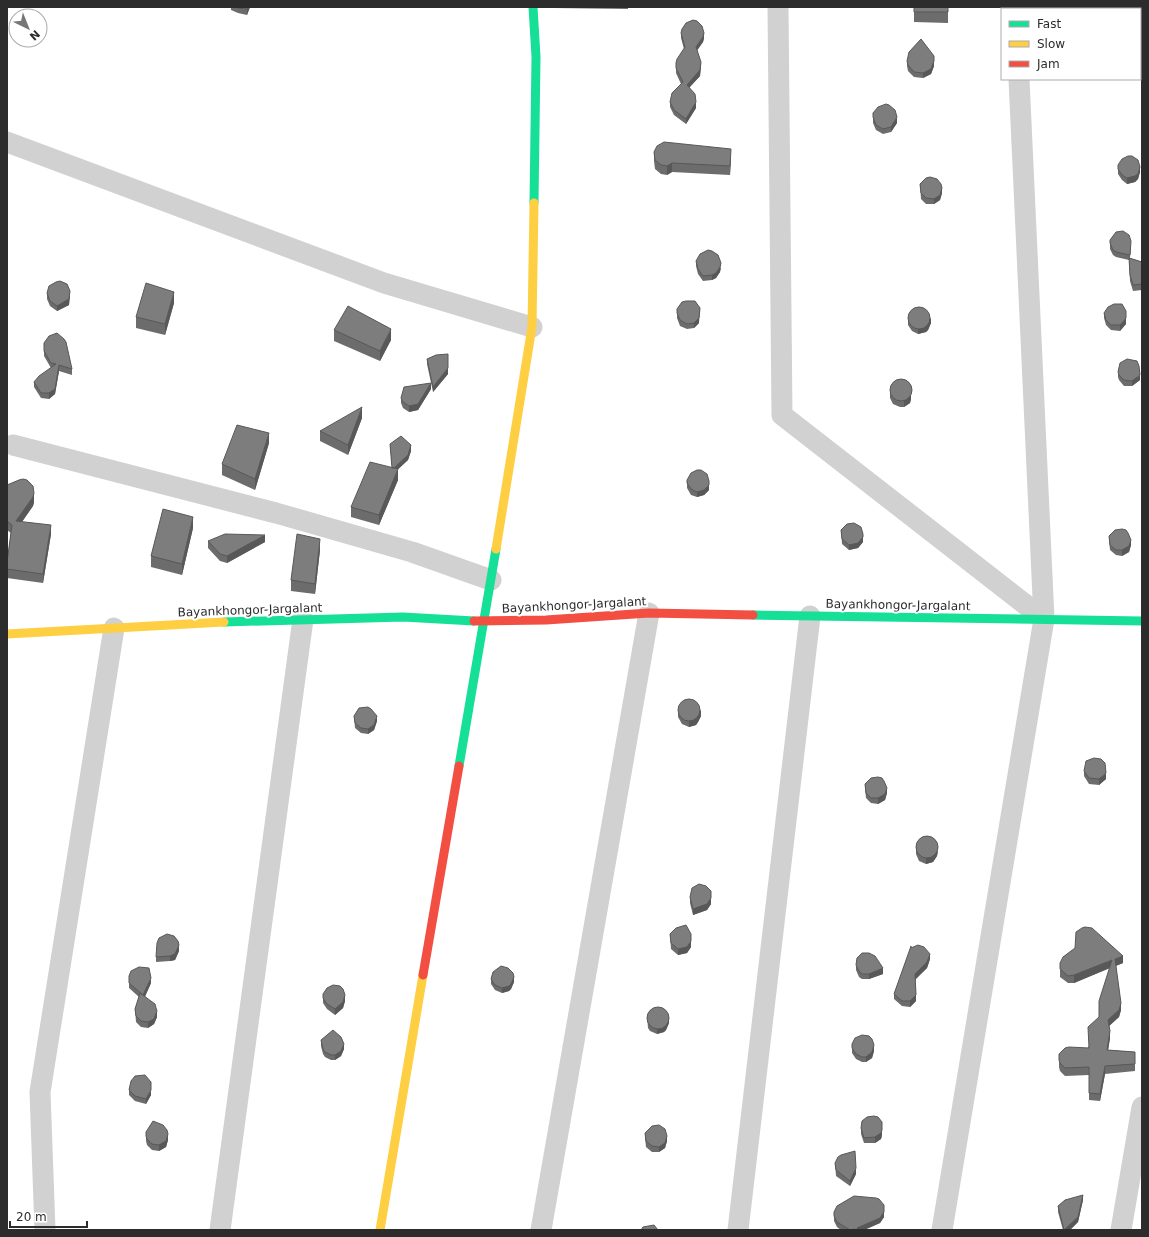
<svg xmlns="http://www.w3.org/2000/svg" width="1149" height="1237" font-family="'DejaVu Sans',sans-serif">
	<rect width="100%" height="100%" fill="#fff"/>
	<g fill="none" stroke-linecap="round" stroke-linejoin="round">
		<path stroke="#d1d1d1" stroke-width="21" d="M778 7 782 415 1044 619
			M1015 7V9
			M7 142 384 283 532 327
			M13 445 276 513 412 552 491 580
			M45 1230 40 1092 114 628
			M220 1230 303 619
			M541 1230 649 613
			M738 1230 810 616
			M942 1230 1044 619 1019 79
			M1121 1230 1142 1107"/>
		<path stroke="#16e098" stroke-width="9" d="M533 7 536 57 534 203
			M753 615 1142 621
			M224 622 403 617 474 621
			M459 766 496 549"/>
		<path stroke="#ffcf43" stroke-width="9" d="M496 549 532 327 534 203
			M7 634 224 622
			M380 1230 423 975"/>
		<path stroke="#f24e42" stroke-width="9" d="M474 621 546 620 649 613 753 615
			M423 975 459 766"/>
	</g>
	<path fill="#6c6c6c" d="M231 7H250L247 15 238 13 231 10Z
		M554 7H628V9L554 8Z
		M914 7 948 12V23L914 22Z
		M681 33 704 38 703 42 697 50 701 68 700 76 689 88 696 108 686 124 674 115 670 107V102L681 84 676 73V63L684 49 681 38Z
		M907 61 934 66 931 74 923 78 914 77 908 71 907 66Z
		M873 117 897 123 891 132 883 134 876 130 873 123Z
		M654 152 731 157 730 175 672 172 667 175 661 174 655 169 654 161Z
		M1118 165 1140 172 1138 179 1135 182 1127 184 1122 180 1118 174Z
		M920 184 942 193 940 200 934 204H926L921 199Z
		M1110 240 1131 247 1130 258 1142 262V290L1133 291 1130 281 1129 260 1116 257 1113 255 1110 249Z
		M696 261 721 268 720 272 716 278 712 280 703 281 698 274 696 266Z
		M47 293 70 296 69 305 57 311 50 306 47 299Z
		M174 303 165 335 136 328V317Z
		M677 313 699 323 694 328 687 329 680 326 677 318Z
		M1104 313 1126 324 1120 331 1111 330 1106 325 1104 318Z
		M908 320 931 323 928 330 926 332 918 334 912 331 908 325Z
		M334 330 391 340 380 361 334 341Z
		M44 343 72 369V375L59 371 55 394 49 399 41 398 34 387V382L51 368 44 356Z
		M427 359 448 374 433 392 427 364Z
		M1118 372 1140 380 1132 386H1124L1119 380 1118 377Z
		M431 389 418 410 409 412 403 408 401 403V398Z
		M890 392 911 399 910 403 904 407H900L893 404 890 398Z
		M362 418 348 455 320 441V431Z
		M269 443 255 490 222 475V464Z
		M390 444 411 451 408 460 398 469V480L379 525 351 517V507L392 467Z
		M687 480 709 486V490L704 495 697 497 691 495 687 488Z
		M7 485 34 502 33 506 22 522 51 534 43 583 7 578V562L11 533 7 530Z
		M193 528 182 575 151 567V556Z
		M841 530 863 539V542L858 548 849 550 842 544Z
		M1109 536 1131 545 1129 552 1122 556 1116 555 1110 550 1109 541Z
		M208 541 265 542 227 563 220 561 208 548Z
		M320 550 315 594 291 591V580Z
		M678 712 701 716 698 722 696 725 689 727 682 724 678 717Z
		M354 716 377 721 374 730 368 734 361 733 355 728Z
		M1084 771 1106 779 1099 785 1089 784 1084 776Z
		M865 784 887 793 885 800 878 804 871 803 866 798 865 789Z
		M916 846 938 852 937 856 933 862 926 864 919 861 916 854Z
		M690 897 711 904 707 910 693 915 690 903Z
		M670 934 691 947 687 953 678 955 671 949Z
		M911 948 930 959 927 968 915 979 916 1001 910 1007 902 1006 894 999V994Z
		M179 951 175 960 170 961 156 962V957Z
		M1060 963H1123L1116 966 1121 1010 1119 1017 1109 1026 1110 1038 1108 1050 1135 1052V1071L1105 1074 1100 1101 1089 1100V1075L1065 1076 1060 1071 1059 1067V1054L1088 1048 1099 1017 1110 968 1074 983H1068L1060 977Z
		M856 965 883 974 869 979H862L859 977 856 970Z
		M129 976 151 983 145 997 157 1017 154 1024 148 1028 141 1027 136 1022 135 1009 139 997 129 988Z
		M491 979 514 982 511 989 509 991 502 993 495 990 491 984Z
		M323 994 345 1001 343 1008 335 1015 327 1009 323 1003Z
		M647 1016 669 1023 666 1030 664 1032 657 1034 650 1031 648 1028Z
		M321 1040 344 1049 341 1056 335 1060H331L325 1057 323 1054 321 1046Z
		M852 1044 874 1051 872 1058 866 1062H862L856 1059 852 1053Z
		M129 1090 151 1095 146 1104 135 1101 129 1095Z
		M861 1128 882 1135 881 1139 875 1143H864L861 1134Z
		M146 1132 168 1140 166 1147 159 1151 152 1150 147 1145 146 1141Z
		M645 1133 667 1141 665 1148 659 1152H652L646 1147 645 1138Z
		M835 1163 856 1174 850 1186 836 1176Z
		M1083 1200 1078 1222 1070 1230H1063L1058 1212V1206Z
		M834 1212 884 1217 880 1223 864 1230H841L837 1227 834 1221Z"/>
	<path fill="#585858" d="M248 7H250L247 15V9Z
		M704 33V38L703 42 696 52V47Z
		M934 61V66L931 74 923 78V73Z
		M701 62 700 76 687 90V85Z
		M696 102V108L686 124V119Z
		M897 117V123L891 132V127Z
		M731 149V157L730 175V166Z
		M672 163V172L667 175V166Z
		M1140 167V172L1138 179 1135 182 1127 184V178Z
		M942 188V193L940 200 934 204V199Z
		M721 263 720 272 716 278 712 280V275Z
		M70 291 69 305 57 311V306Z
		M174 292V303L165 335V324Z
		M700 308 699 323 694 328V323Z
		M931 318V323L928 330 926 332 918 334V329Z
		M1126 318V324L1120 331V325Z
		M391 329V340L380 361V351Z
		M448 354V374L433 392V387Z
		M59 365V371L55 394 49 399V393Z
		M1140 375V380L1132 386V381Z
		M431 383V389L418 410 409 412V406Z
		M911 394V399L910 403 904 407V401Z
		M362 407V418L348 455V445Z
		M269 433V443L255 490V479Z
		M411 445V451L408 460 392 475V470Z
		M398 469V480L379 525V515Z
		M709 481V490L704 495 697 497V492Z
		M34 493V502L33 506 16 530V521Z
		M193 517V528L182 575V564Z
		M51 525V534L43 583V574Z
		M863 534V542L858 548 849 550V545Z
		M265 535V542L227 563V556Z
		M320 539V550L315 594V584Z
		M1131 540V545L1129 552 1122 556V550Z
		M701 710V716L698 722 696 725 689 727V721Z
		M377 716V721L374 730 368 734V729Z
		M1106 773V779L1099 785V779Z
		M887 788V793L885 800 878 804V798Z
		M938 847 937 856 933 862 926 864V858Z
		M711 898V904L707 910 693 915V909Z
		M691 941V947L687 953 678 955V949Z
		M179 945V951L175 960 170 961V956Z
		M930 954V959L927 968 915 980V974Z
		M1123 956V963L1115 966V959Z
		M1112 960V967L1074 983V975Z
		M883 968V974L869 979V974Z
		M514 977V982L511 989 509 991 502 993V988Z
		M151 978V983L143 1000V995Z
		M345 995V1001L343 1008 335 1015V1009Z
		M916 995V1001L910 1007V1001Z
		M1121 1003V1010L1119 1017 1108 1027V1020Z
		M157 1011V1017L154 1024 148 1028V1022Z
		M669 1018V1023L666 1030 664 1032 657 1034V1029Z
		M1110 1031V1038L1107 1057V1050Z
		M344 1044V1049L341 1056 335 1060V1055Z
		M874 1045V1051L872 1058 866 1062V1057Z
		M1105 1066V1074L1100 1101V1094Z
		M151 1090V1095L146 1104V1099Z
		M882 1130V1135L881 1139 875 1143V1137Z
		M168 1134V1140L166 1147 159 1151V1145Z
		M667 1136V1141L665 1148 659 1152V1147Z
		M856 1168V1174L850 1186V1181Z
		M1083 1195V1200L1078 1222 1070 1230H1064Z
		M884 1212V1217L880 1223 864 1230H857V1228Z"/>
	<path fill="#7d7d7d" stroke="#585858" d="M235 7H248L247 9 238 8Z
		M914 7H948V12H914Z
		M693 20 697 21 702 26 704 33 703 37 696 47 701 62 700 70 687 85 695 94 696 102 686 119 674 110 670 102 672 93 683 82 676 68V63L677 59 685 47 681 33 682 29 686 23Z
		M921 39 934 56V61L931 69 923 73 914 72 908 65 907 61 909 52Z
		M886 104 889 105 895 110 897 117 891 127 883 129 876 125 873 117V113L878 107Z
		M664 142 731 149 730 166 672 163 667 166 661 165 655 160 654 152 657 146Z
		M1128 156H1132L1138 160 1140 167 1138 174 1135 176 1127 178 1122 175 1118 169V165L1122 159Z
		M930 177 937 179 941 184 942 188 940 195 934 199 926 198 921 193 920 184 926 178Z
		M1123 231 1129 235 1131 241 1130 255 1116 252 1113 250 1110 243V240L1116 232Z
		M708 250 712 251 718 255 721 263 720 267 716 273 712 275 703 276 698 269 696 261 700 254Z
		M1129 258 1142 262V284L1133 285 1130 275Z
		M60 281 67 284 70 291 69 299 57 306 50 301 47 293 49 286 56 282Z
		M146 283 174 292 165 324 136 317Z
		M686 301H695L700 308 699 318 694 323 687 324 680 320 677 313V309L682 302Z
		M1114 304H1122L1126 311V318L1120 325H1111L1106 320 1104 313 1108 307Z
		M348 306 391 329 380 351 334 330Z
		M908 318a11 11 0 1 1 22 0a11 11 0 1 1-22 0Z
		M57 333 64 339 66 342 72 369 59 365 55 389 49 393H41L34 382 39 376 56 364 51 363 44 351V343L49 336Z
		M448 354V368L433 387 427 359 436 355Z
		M1127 359 1137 361 1139 366 1140 375 1132 381 1124 380 1119 375 1118 372 1120 363Z
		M890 390a11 11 0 1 1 22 0a11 11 0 1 1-22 0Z
		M431 383 418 404 409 406 403 402 401 398 404 387Z
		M362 407 348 445 320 431Z
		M237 425 269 433 255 479 222 464Z
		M401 436 411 445 408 455 394 468H392L390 444Z
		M370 462 398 469 379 515 351 507Z
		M697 470H701L707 474 709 481V485L704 490 697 492 691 489 687 483V480L691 473Z
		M23 479 27 480 33 486 34 493 33 497 16 521 51 525 43 574 7 569V562L12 525 7 521V485L19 480Z
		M163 509 193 517 182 564 151 556Z
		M854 523 861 527 863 534V537L858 543 849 545 842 539 841 530 847 524Z
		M1122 529 1126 530 1128 533 1131 540 1129 546 1122 550H1116L1110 545 1109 536 1115 530Z
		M225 534 265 535 227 556 220 554 208 541Z
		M297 534 320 539 315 584 291 580Z
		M678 710a11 11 0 1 1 22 0a11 11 0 1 1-22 0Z
		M368 707 371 709 377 716 374 725 368 729 361 728 355 723 354 716 359 708Z
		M1094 758 1101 759 1105 763 1106 773 1099 779 1089 778 1084 771 1086 761Z
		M878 777 882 778 884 781 887 788 885 794 878 798H871L866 793 865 784 871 778Z
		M916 847a11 11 0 1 1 22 0a11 11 0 1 1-22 0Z
		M699 884 706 886 711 891V898L707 904 693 909 690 897 692 888Z
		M686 925 691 934V941L687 947 678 949 671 943 670 934 676 928Z
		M1085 927 1092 928 1123 956 1115 959 1121 1003 1119 1010 1108 1020 1110 1031 1107 1050 1135 1052V1064L1105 1066 1100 1094 1089 1093V1067L1065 1068 1060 1063 1059 1060V1054L1065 1048 1069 1047 1089 1048 1088 1027 1099 1017V1001L1112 960 1074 975 1068 976 1060 969V963L1063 957 1075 948 1076 932 1082 928Z
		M167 934 174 936 178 941 179 945 175 954 170 956 156 957 157 943 159 938Z
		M918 945 924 947 930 954 927 962 915 974 916 995 910 1001H902L894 994 911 946V948Z
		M862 953H869L875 956 883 968 869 974H862L859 971 856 965 857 958Z
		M501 966 508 968 513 973 514 977 511 984 509 986 502 988 495 985 491 979 493 972Z
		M139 967 149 968 151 978 143 995 129 983V976L131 971Z
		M333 985 340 986 343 989 345 995 343 1002 335 1009 327 1004 323 998V994L327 988Z
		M140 993 155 1004 156 1008 157 1011 154 1019 148 1022 141 1021 136 1016 135 1009Z
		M647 1018a11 11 0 1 1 22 0a11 11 0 1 1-22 0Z
		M333 1030 341 1037 344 1044 341 1051 335 1055H331L325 1052 323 1049 321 1040Z
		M862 1035 869 1036 872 1039 874 1045 872 1052 866 1057H862L856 1054 852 1048V1044L855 1038Z
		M145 1075 151 1082V1090L146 1099 135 1096 129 1090 131 1081 135 1076Z
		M874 1116 878 1117 882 1122V1130L881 1133 875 1137 864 1138 861 1128 862 1121 867 1117Z
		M153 1121 163 1125 167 1130 168 1134 166 1141 159 1145 152 1144 147 1139 146 1136V1132Z
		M659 1125 665 1129 667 1136 665 1143 659 1147 652 1146 646 1141 645 1133 652 1126Z
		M855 1151 856 1168 850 1181 836 1170 835 1163 838 1157 841 1155Z
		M1083 1195 1078 1217 1064 1230 1058 1206 1065 1200Z
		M854 1196 876 1198 879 1199 884 1205V1212L880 1218 857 1228 858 1230H854L855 1229 850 1230 837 1222 834 1216V1212L837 1206Z
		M654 1225 658 1230H641L643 1227Z"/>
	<g text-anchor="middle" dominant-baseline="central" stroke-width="4" stroke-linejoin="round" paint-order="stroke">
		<g font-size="12" fill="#2c2c2c" stroke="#fff">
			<text transform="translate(574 605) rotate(-3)">Bayankhongor-Jargalant</text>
			<text transform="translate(898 605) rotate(1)">Bayankhongor-Jargalant</text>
			<text transform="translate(250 610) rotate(-2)">Bayankhongor-Jargalant</text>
		</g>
	</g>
	<rect width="1149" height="1237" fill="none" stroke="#2c2c2c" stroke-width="16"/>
	<rect x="1001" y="8" width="140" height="72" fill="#ffffff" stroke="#ababab"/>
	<rect x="1009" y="21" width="20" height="6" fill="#16e098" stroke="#ababab"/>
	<text x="1037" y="28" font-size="12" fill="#2c2c2c">Fast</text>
	<rect x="1009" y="41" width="20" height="6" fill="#ffcf43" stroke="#ababab"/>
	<text x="1037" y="48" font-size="12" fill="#2c2c2c">Slow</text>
	<rect x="1009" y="61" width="20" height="6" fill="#f24e42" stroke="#ababab"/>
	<text x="1037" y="68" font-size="12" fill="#2c2c2c">Jam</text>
	<g transform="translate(28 28) rotate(137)"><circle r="19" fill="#ffffff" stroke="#ababab"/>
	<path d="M0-3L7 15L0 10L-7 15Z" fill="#767676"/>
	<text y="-6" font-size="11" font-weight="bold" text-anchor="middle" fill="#2c2c2c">N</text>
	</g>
	<path d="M10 1221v6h77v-6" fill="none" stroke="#2c2c2c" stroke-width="2"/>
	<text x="16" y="1221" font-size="12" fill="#2c2c2c" stroke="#ffffff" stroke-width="3" paint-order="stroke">20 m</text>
</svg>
